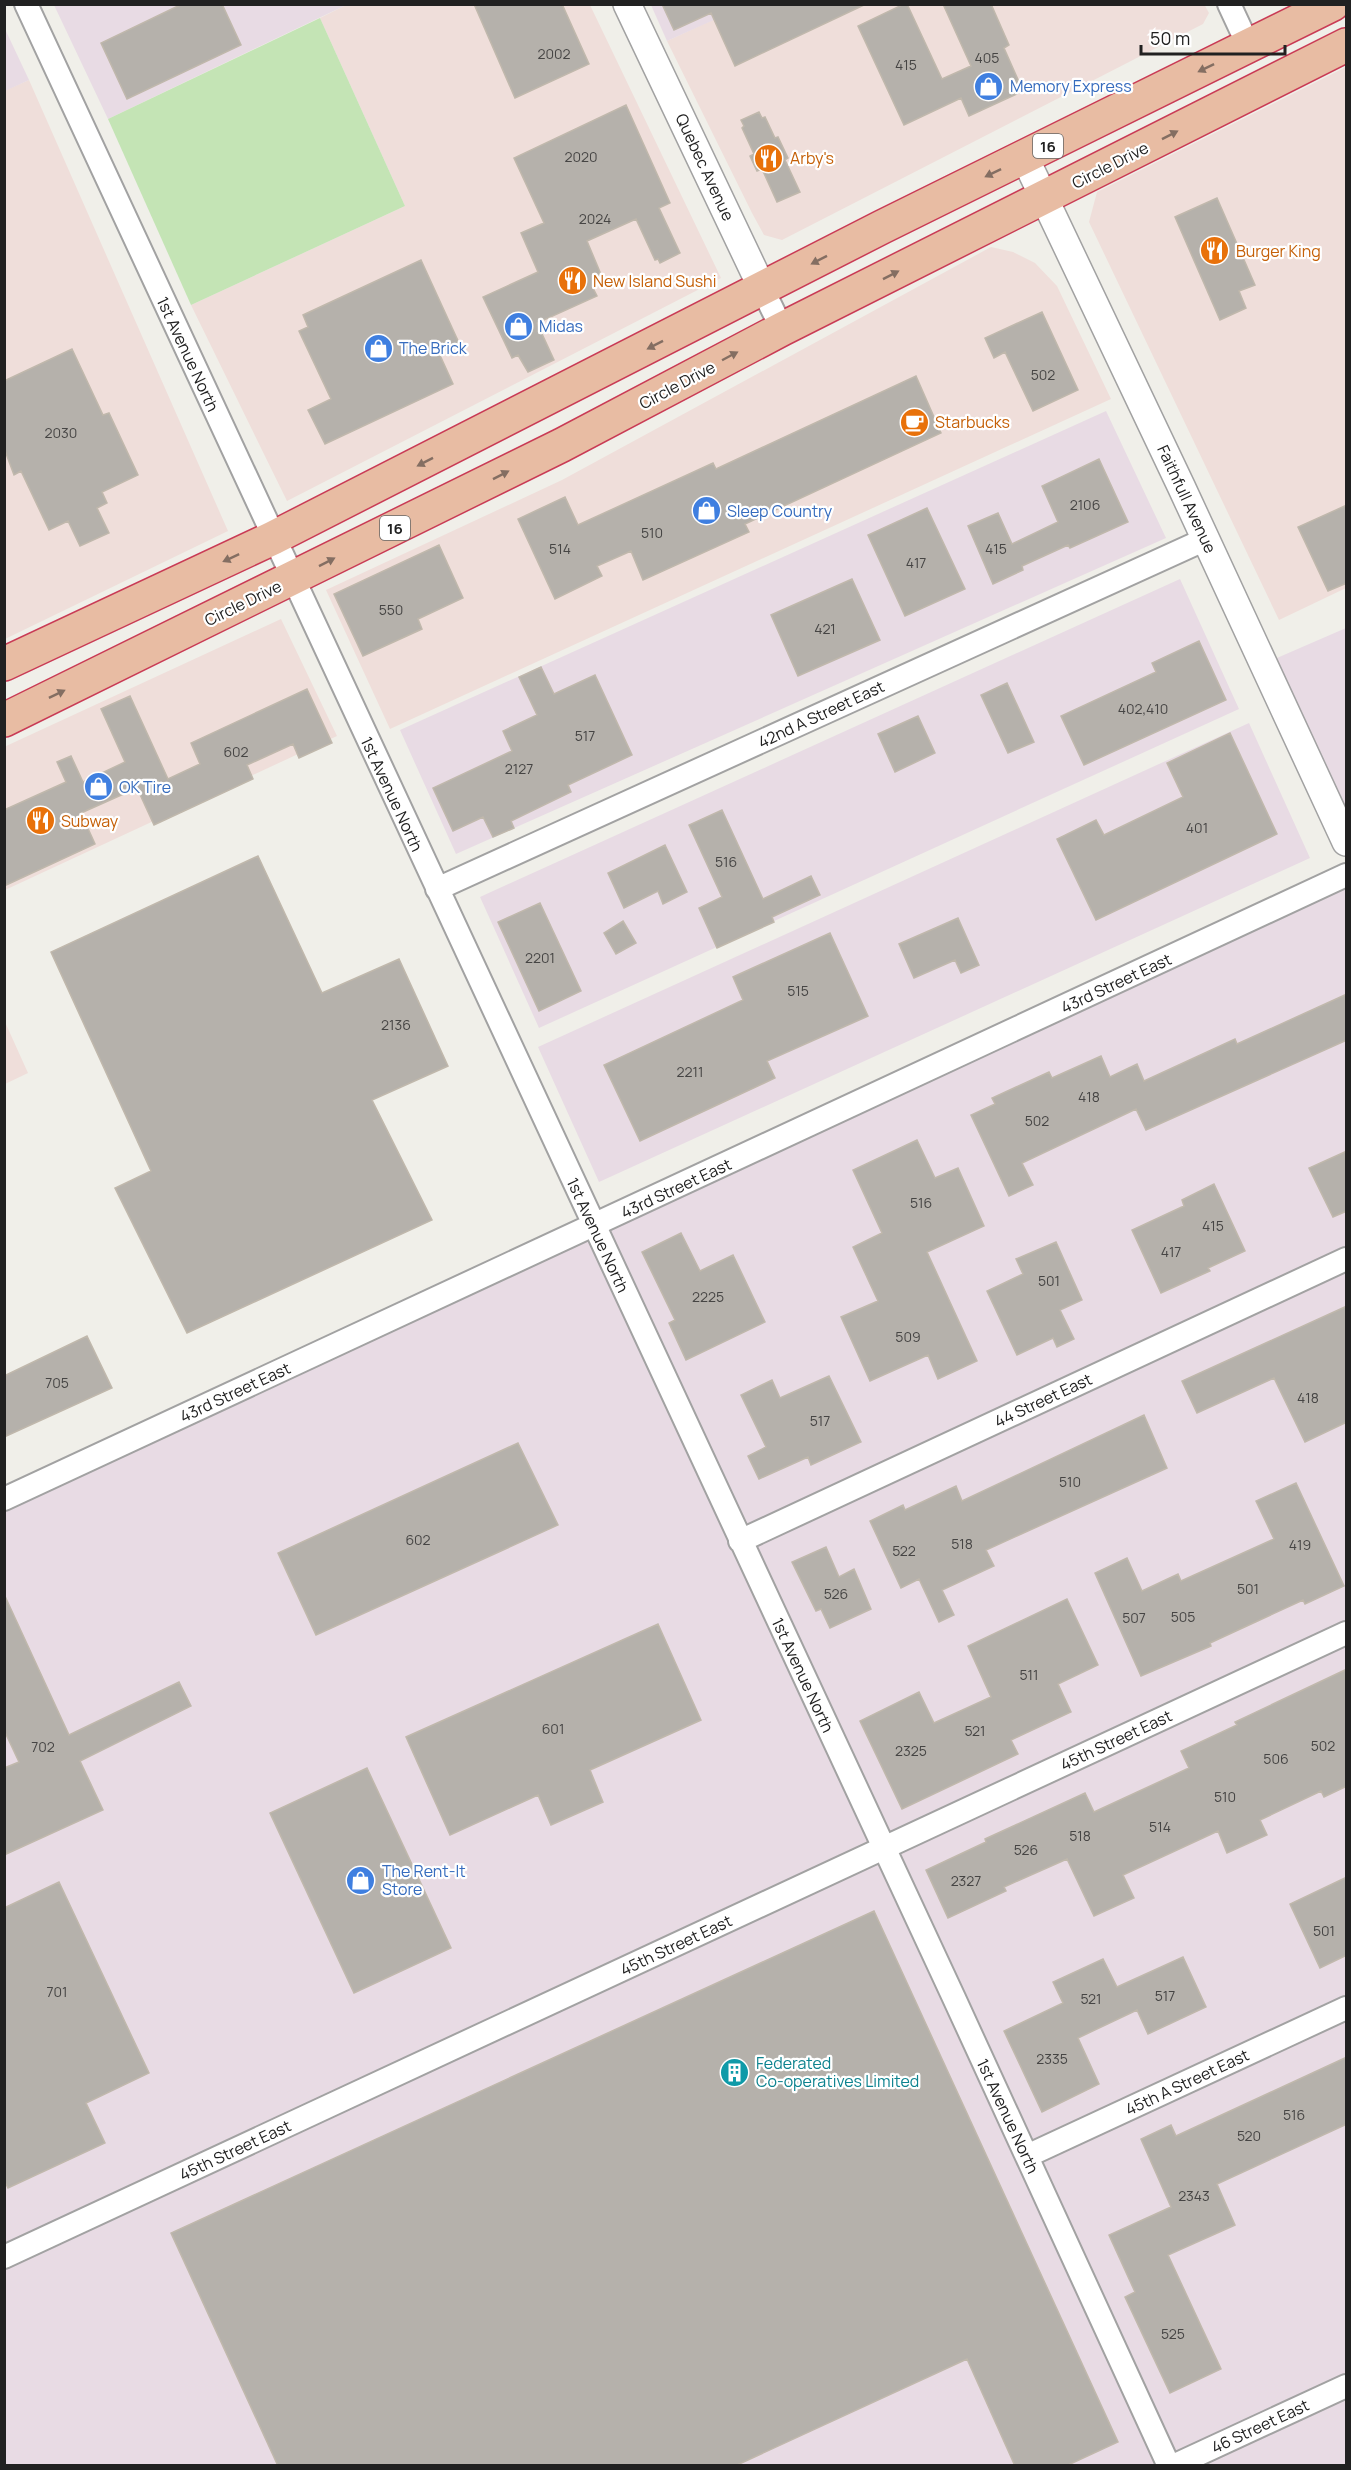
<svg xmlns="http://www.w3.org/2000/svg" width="1351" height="2470" font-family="Manrope,sans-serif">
	<rect width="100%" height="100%" fill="#f0efe9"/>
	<path fill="#efdeda" d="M747 4H1204L1209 13 1203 24 782 240 764 235 752 213 667 41Z
		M346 5H590L721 278 287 501 191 305 405 206 320 18Z
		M1346 67V588L1279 620 1089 222 1097 192Z
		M29 80 228 531 5 639 4 91Z
		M991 247 1013 252 1035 263 1057 286 1111 399 390 729 326 590 562 480Z
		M281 619 337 736 5 890 4 747Z
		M5 1022 28 1073 5 1084H4Z"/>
	<path fill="#e8dbe4" d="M54 5H346L108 119Z
		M651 5H747L667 41Z
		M5 29 29 80 5 91H4Z
		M1106 411 1166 538 456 854 400 730Z
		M1180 579 1239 709 539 1028 480 897Z
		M1346 628V842L1263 664Z
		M1249 723 1310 858 599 1182 538 1047Z
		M1346 875V2465H5L4 1499Z"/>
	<path fill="#c4e4b5" d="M320 18 405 206 191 305 108 119Z"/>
	<path fill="#b5b1ab" stroke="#c0b8ac" stroke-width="1.5" d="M182 4H222L241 45 127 99 101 43Z
		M474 4H562L589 64 515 98Z
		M662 4H866L735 66 711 13 674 30Z
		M904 4H907L942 79 971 66 943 4H991L1009 45 1004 48 1023 91 969 116 961 98 904 125 858 26Z
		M626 105 670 203 659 208 680 253 660 263 658 259 655 260 636 219 587 241 600 272 594 290 597 296 537 323 554 360 528 372 518 355 512 358 483 297 538 272 521 233 544 223 514 158Z
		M759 112 762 118 765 117 775 138 778 137 788 158 785 160 800 192 777 202 762 169 757 171 750 156 754 154 742 128 744 126 741 120Z
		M1217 198 1255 285 1239 291 1246 308 1220 320 1175 217Z
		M421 260 459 343 439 353 453 384 325 444 308 410 331 399 299 331 308 327 303 315Z
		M1042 312 1078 390 1033 411 1005 352 994 358 985 338Z
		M72 349 103 415 109 413 138 475 102 492 107 503 97 508 109 533 80 546 68 521 49 530 21 471 14 475 4 448V381Z
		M916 376 941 433 745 524 749 532 643 580 631 551 597 566 602 576 555 599 518 519 565 497 578 525 713 463 716 469Z
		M1099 459 1128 522 1070 548 1068 545 1022 566 1023 570 993 584 968 526 998 513 1012 544 1058 522 1042 486Z
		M1347 505V583L1328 591 1298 527Z
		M927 508 965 589 905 616 868 535Z
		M439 545 463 598 418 619 422 629 363 656 334 594Z
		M852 579 880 640 798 676 771 615Z
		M1199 641 1226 700 1084 765 1061 716 1156 672 1152 663Z
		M541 667 554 694 595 675 632 755 568 785 571 792 511 821 514 828 493 837 483 817 453 831 433 788 512 751 503 731 537 715 519 677Z
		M1007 683 1034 742 1008 753 981 695Z
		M307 689 332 743 299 758 293 744 247 765 253 779 154 825 137 788 81 813 95 844 4 886V810L66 782 57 762 71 756 83 782 125 762 101 709 130 696 168 779 200 764 191 743Z
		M918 716 935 753 895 772 878 734Z
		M1230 733 1277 834 1096 920 1057 839 1096 820 1104 835 1183 797 1167 763Z
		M722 810 763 899 811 876 820 895 772 917 774 922 717 948 699 908 722 897 689 825Z
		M665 845 687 892 663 904 658 891 624 908 608 873Z
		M258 856 322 993 399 959 448 1066 372 1100 432 1220 187 1333 115 1188 151 1171 51 952Z
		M540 903 581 991 539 1011 498 922Z
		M958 918 979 965 961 973 955 960 914 978 899 944Z
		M623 921 636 943 616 954 604 933Z
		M830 933 868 1016 767 1061 775 1078 640 1141 604 1065 743 1000 733 977Z
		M1347 994V1040L1146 1130 1136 1109 1022 1163 1033 1185 1009 1196 971 1115 995 1104 992 1098 1049 1072 1052 1078 1101 1056 1110 1077 1137 1064 1144 1081 1235 1039 1237 1044Z
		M917 1140 935 1178 958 1168 984 1226 927 1252 977 1361 938 1379 928 1355 870 1381 841 1317 878 1301 853 1247 882 1233 853 1170Z
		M1347 1151V1211L1333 1217 1309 1168Z
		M1214 1184 1245 1251 1208 1268 1210 1271 1161 1293 1132 1230 1184 1206 1182 1200Z
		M681 1233 700 1271 733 1255 765 1322 686 1360 669 1323 675 1320 642 1252Z
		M1056 1242 1082 1300 1060 1310 1074 1339 1057 1347 1053 1338 1017 1355 987 1291 1023 1274 1016 1259Z
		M1347 1306V1422L1305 1442 1274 1378 1197 1413 1182 1381Z
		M87 1336 112 1388 4 1437V1376Z
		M829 1376 861 1442 811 1465 808 1457 759 1479 748 1456 766 1447 741 1395 772 1380 780 1398Z
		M1144 1415 1167 1468 986 1550 994 1566 942 1590 954 1615 939 1622 919 1579 901 1588 870 1521 903 1505 905 1510 956 1486 962 1501Z
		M518 1443 558 1525 316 1635 278 1553Z
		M1296 1483 1344 1586 1305 1604 1303 1600 1210 1643 1211 1646 1141 1676 1095 1573 1127 1558 1142 1591 1178 1574 1181 1581 1274 1539 1256 1501Z
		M826 1547 839 1577 854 1569 871 1609 830 1628 821 1609 816 1611 792 1562Z
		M4 1594 69 1735 179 1682 191 1706 80 1761 103 1810 4 1855V1768L19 1762 4 1730Z
		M1067 1599 1098 1665 1058 1684 1071 1712 1011 1740 1018 1754 902 1809 860 1721 919 1692 934 1723 991 1697 968 1646Z
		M658 1624 701 1720 590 1770 603 1802 551 1825 538 1795 450 1835 406 1737Z
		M1347 1669V1786L1324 1797 1321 1791 1260 1820 1267 1835 1227 1853 1218 1831 1123 1875 1134 1898 1094 1916 1067 1859 1004 1887 1006 1891 948 1918 926 1870 986 1842 985 1839 1085 1793 1094 1812 1189 1768 1181 1751 1237 1725 1235 1722Z
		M367 1768 451 1948 354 1993 270 1813Z
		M1347 1877V1955L1320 1968 1290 1904Z
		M59 1882 149 2073 86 2103 105 2143 8 2188 4 2180V1908Z
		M874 1911 1118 2442 1066 2466H1015L967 2359 735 2466H278L171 2233Z
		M1183 1957 1206 2007 1148 2034 1137 2010 1078 2038 1099 2084 1042 2112 1004 2031 1063 2003 1053 1982 1103 1959 1117 1987Z
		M1347 2057V2124L1217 2184 1235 2225 1168 2255 1221 2369 1170 2393 1125 2297 1135 2292 1109 2235 1171 2207 1141 2139 1171 2125 1176 2136Z"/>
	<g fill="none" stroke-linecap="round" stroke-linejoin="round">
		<defs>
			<path id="minor" d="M26 4 954 1998 1169 2466
				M1229 4 1249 47
				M763 290 782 329
				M437 889 1206 539
				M4 1499 1346 875
				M740 1541 1346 1259
				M1027 2156 1346 2008
				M4 2257 1346 1633
				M1173 2466 1346 2386"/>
			<path id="tertiary" d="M627 4 763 290
				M1025 158 1181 486 1346 842"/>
			<path id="trunk" d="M4 664 273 538 882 227 1333 4
				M4 720 562 445 782 329 1346 45"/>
		</defs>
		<use href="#minor" stroke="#a2a2a2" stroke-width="26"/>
		<use href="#tertiary" stroke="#a2a2a2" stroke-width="30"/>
		<use href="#trunk" stroke="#c93b55" stroke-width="36"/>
		<use href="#minor" stroke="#fff" stroke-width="22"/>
		<use href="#tertiary" stroke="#fff" stroke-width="27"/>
		<use href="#trunk" stroke="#e8bca3" stroke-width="33"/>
	</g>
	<defs><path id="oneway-solid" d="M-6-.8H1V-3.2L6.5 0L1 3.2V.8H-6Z" transform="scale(1.5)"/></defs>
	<g fill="#846e62">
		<use href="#oneway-solid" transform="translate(1206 68) rotate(154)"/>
		<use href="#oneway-solid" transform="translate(1170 135) rotate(-27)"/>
		<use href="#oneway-solid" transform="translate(993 173) rotate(154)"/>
		<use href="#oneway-solid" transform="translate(819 260) rotate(153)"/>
		<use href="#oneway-solid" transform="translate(891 275) rotate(-27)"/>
		<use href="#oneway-solid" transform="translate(655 345) rotate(153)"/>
		<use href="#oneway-solid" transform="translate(730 356) rotate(-28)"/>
		<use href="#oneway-solid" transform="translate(425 462) rotate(153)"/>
		<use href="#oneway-solid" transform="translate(501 475) rotate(-27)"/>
		<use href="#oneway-solid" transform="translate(231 558) rotate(155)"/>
		<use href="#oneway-solid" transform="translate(327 562) rotate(-27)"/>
		<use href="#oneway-solid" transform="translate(57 694) rotate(-26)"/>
	</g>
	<defs>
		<symbol id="shop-disc" viewBox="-11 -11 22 22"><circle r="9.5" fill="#3f7fe0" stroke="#fff"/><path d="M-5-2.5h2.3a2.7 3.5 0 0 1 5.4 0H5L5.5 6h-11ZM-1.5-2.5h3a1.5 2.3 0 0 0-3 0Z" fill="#fff"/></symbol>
		<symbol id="restaurant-disc" viewBox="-11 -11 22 22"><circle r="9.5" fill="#e8710a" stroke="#fff"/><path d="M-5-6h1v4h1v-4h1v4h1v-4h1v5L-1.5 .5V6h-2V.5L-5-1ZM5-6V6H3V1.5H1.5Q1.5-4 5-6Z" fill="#fff"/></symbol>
		<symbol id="cafe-disc" viewBox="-11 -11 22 22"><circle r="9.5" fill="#e8710a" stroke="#fff"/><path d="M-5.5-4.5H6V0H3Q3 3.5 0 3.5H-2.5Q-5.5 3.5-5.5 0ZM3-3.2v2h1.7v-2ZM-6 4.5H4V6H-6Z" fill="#fff"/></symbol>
		<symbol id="building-disc" viewBox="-11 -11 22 22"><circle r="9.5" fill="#0f9aa8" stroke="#fff"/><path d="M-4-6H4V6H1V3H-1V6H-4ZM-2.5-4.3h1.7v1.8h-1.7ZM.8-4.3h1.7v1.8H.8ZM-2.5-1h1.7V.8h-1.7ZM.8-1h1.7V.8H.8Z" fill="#fff"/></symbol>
	</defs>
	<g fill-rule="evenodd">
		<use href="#shop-disc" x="972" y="70" width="33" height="33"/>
		<use href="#restaurant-disc" x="752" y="142" width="33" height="33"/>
		<use href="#restaurant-disc" x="1198" y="234" width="33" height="33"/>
		<use href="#restaurant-disc" x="556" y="264" width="33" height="33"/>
		<use href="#shop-disc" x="502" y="310" width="33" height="33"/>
		<use href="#shop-disc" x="362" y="332" width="33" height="33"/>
		<use href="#cafe-disc" x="898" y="406" width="33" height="33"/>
		<use href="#shop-disc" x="690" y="494" width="33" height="33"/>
		<use href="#shop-disc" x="82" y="770" width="33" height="33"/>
		<use href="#restaurant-disc" x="24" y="804" width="33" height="33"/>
		<use href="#shop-disc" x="344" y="1864" width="33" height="33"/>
		<use href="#building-disc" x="718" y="2056" width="33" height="33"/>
	</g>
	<g text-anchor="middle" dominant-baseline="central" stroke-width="4.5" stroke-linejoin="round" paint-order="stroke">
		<g font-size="14" fill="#464544">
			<text x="554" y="53">2002</text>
			<text x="987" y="57">405</text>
			<text x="906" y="64">415</text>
			<text x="581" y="156">2020</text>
			<text x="595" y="218">2024</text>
			<text x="1043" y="374">502</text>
			<text x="61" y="432">2030</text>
			<text x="1085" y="504">2106</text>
			<text x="652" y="532">510</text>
			<text x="560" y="548">514</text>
			<text x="996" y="548">415</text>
			<text x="916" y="562">417</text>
			<text x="391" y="609">550</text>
			<text x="825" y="628">421</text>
			<text x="1143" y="708">402,410</text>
			<text x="585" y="735">517</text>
			<text x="236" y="751">602</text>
			<text x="519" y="768">2127</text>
			<text x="1197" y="827">401</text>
			<text x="726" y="861">516</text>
			<text x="540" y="957">2201</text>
			<text x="798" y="990">515</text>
			<text x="396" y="1024">2136</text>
			<text x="690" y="1071">2211</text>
			<text x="1089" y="1096">418</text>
			<text x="1037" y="1120">502</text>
			<text x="921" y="1202">516</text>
			<text x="1213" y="1225">415</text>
			<text x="1171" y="1251">417</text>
			<text x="1049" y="1280">501</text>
			<text x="708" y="1296">2225</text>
			<text x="908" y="1336">509</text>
			<text x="57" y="1382">705</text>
			<text x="1308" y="1397">418</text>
			<text x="820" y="1420">517</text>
			<text x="1070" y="1481">510</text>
			<text x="418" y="1539">602</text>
			<text x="962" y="1543">518</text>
			<text x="1300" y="1544">419</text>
			<text x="904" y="1550">522</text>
			<text x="1248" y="1588">501</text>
			<text x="836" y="1593">526</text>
			<text x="1183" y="1616">505</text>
			<text x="1134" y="1617">507</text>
			<text x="1029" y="1674">511</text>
			<text x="553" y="1728">601</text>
			<text x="975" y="1730">521</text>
			<text x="1323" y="1745">502</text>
			<text x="43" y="1746">702</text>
			<text x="911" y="1750">2325</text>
			<text x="1276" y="1758">506</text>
			<text x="1225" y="1796">510</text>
			<text x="1160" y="1826">514</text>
			<text x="1080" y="1835">518</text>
			<text x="1026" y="1849">526</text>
			<text x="966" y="1880">2327</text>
			<text x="1324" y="1930">501</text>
			<text x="57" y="1991">701</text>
			<text x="1165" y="1995">517</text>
			<text x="1091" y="1998">521</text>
			<text x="1052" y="2058">2335</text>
			<text x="1294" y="2114">516</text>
			<text x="1249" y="2135">520</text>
			<text x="1194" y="2195">2343</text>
			<text x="1173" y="2333">525</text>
		</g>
		<g fill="#fff" stroke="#646464" stroke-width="1.5">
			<rect x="1033" y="134" width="30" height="24" rx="4.5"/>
			<rect x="380" y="516" width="30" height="24" rx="4.5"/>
		</g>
		<g font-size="15" font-weight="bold" fill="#212121">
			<text x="1048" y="146">16</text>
			<text x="395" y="528">16</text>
		</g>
		<g font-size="16" fill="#366cbe" stroke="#fff" text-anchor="start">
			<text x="1010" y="86">Memory Express</text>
			<text x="539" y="326">Midas</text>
			<text x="399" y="348">The Brick</text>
			<text x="727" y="511">Sleep Country</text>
			<text x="119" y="787">OK Tire</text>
			<text x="382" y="1871">The Rent-It<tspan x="382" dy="18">Store</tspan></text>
		</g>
		<g font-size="16" fill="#c56008" stroke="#fff" text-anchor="start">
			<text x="790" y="158">Arby's</text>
			<text x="1236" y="251">Burger King</text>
			<text x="593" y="281">New Island Sushi</text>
			<text x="935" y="422">Starbucks</text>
			<text x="61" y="821">Subway</text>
		</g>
		<g font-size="16" fill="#212121" stroke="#fff">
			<text transform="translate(1110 165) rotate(-27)">Circle Drive</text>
			<text transform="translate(705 167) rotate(65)">Quebec Avenue</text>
			<text transform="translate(188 354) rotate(65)">1st Avenue North</text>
			<text transform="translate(677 385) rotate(-28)">Circle Drive</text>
			<text transform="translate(1187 499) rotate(65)">Faithfull Avenue</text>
			<text transform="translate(243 603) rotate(-26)">Circle Drive</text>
			<text transform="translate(821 714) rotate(-25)">42nd A Street East</text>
			<text transform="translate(392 794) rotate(65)">1st Avenue North</text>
			<text transform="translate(1116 983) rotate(-25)">43rd Street East</text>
			<text transform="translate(676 1188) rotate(-25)">43rd Street East</text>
			<text transform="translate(598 1235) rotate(65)">1st Avenue North</text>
			<text transform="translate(235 1392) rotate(-25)">43rd Street East</text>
			<text transform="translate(1043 1400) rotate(-25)">44 Street East</text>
			<text transform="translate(803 1675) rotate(65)">1st Avenue North</text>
			<text transform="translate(1116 1740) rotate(-25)">45th Street East</text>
			<text transform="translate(676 1945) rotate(-25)">45th Street East</text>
			<text transform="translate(1187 2082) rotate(-25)">45th A Street East</text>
			<text transform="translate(1008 2116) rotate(65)">1st Avenue North</text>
			<text transform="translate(235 2150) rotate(-25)">45th Street East</text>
			<text transform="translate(1260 2426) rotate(-25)">46 Street East</text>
		</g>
		<g font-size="16" fill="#0d838f" stroke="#fff" text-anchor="start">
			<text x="756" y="2063">Federated<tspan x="756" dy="18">Co-operatives Limited</tspan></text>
		</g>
	</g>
	<rect width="1351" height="2470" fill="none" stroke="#212121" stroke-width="12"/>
	<path d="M1141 45v9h144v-9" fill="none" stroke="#212121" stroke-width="3"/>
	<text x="1150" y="45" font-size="18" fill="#212121" stroke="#ffffff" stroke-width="4.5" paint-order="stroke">50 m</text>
</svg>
